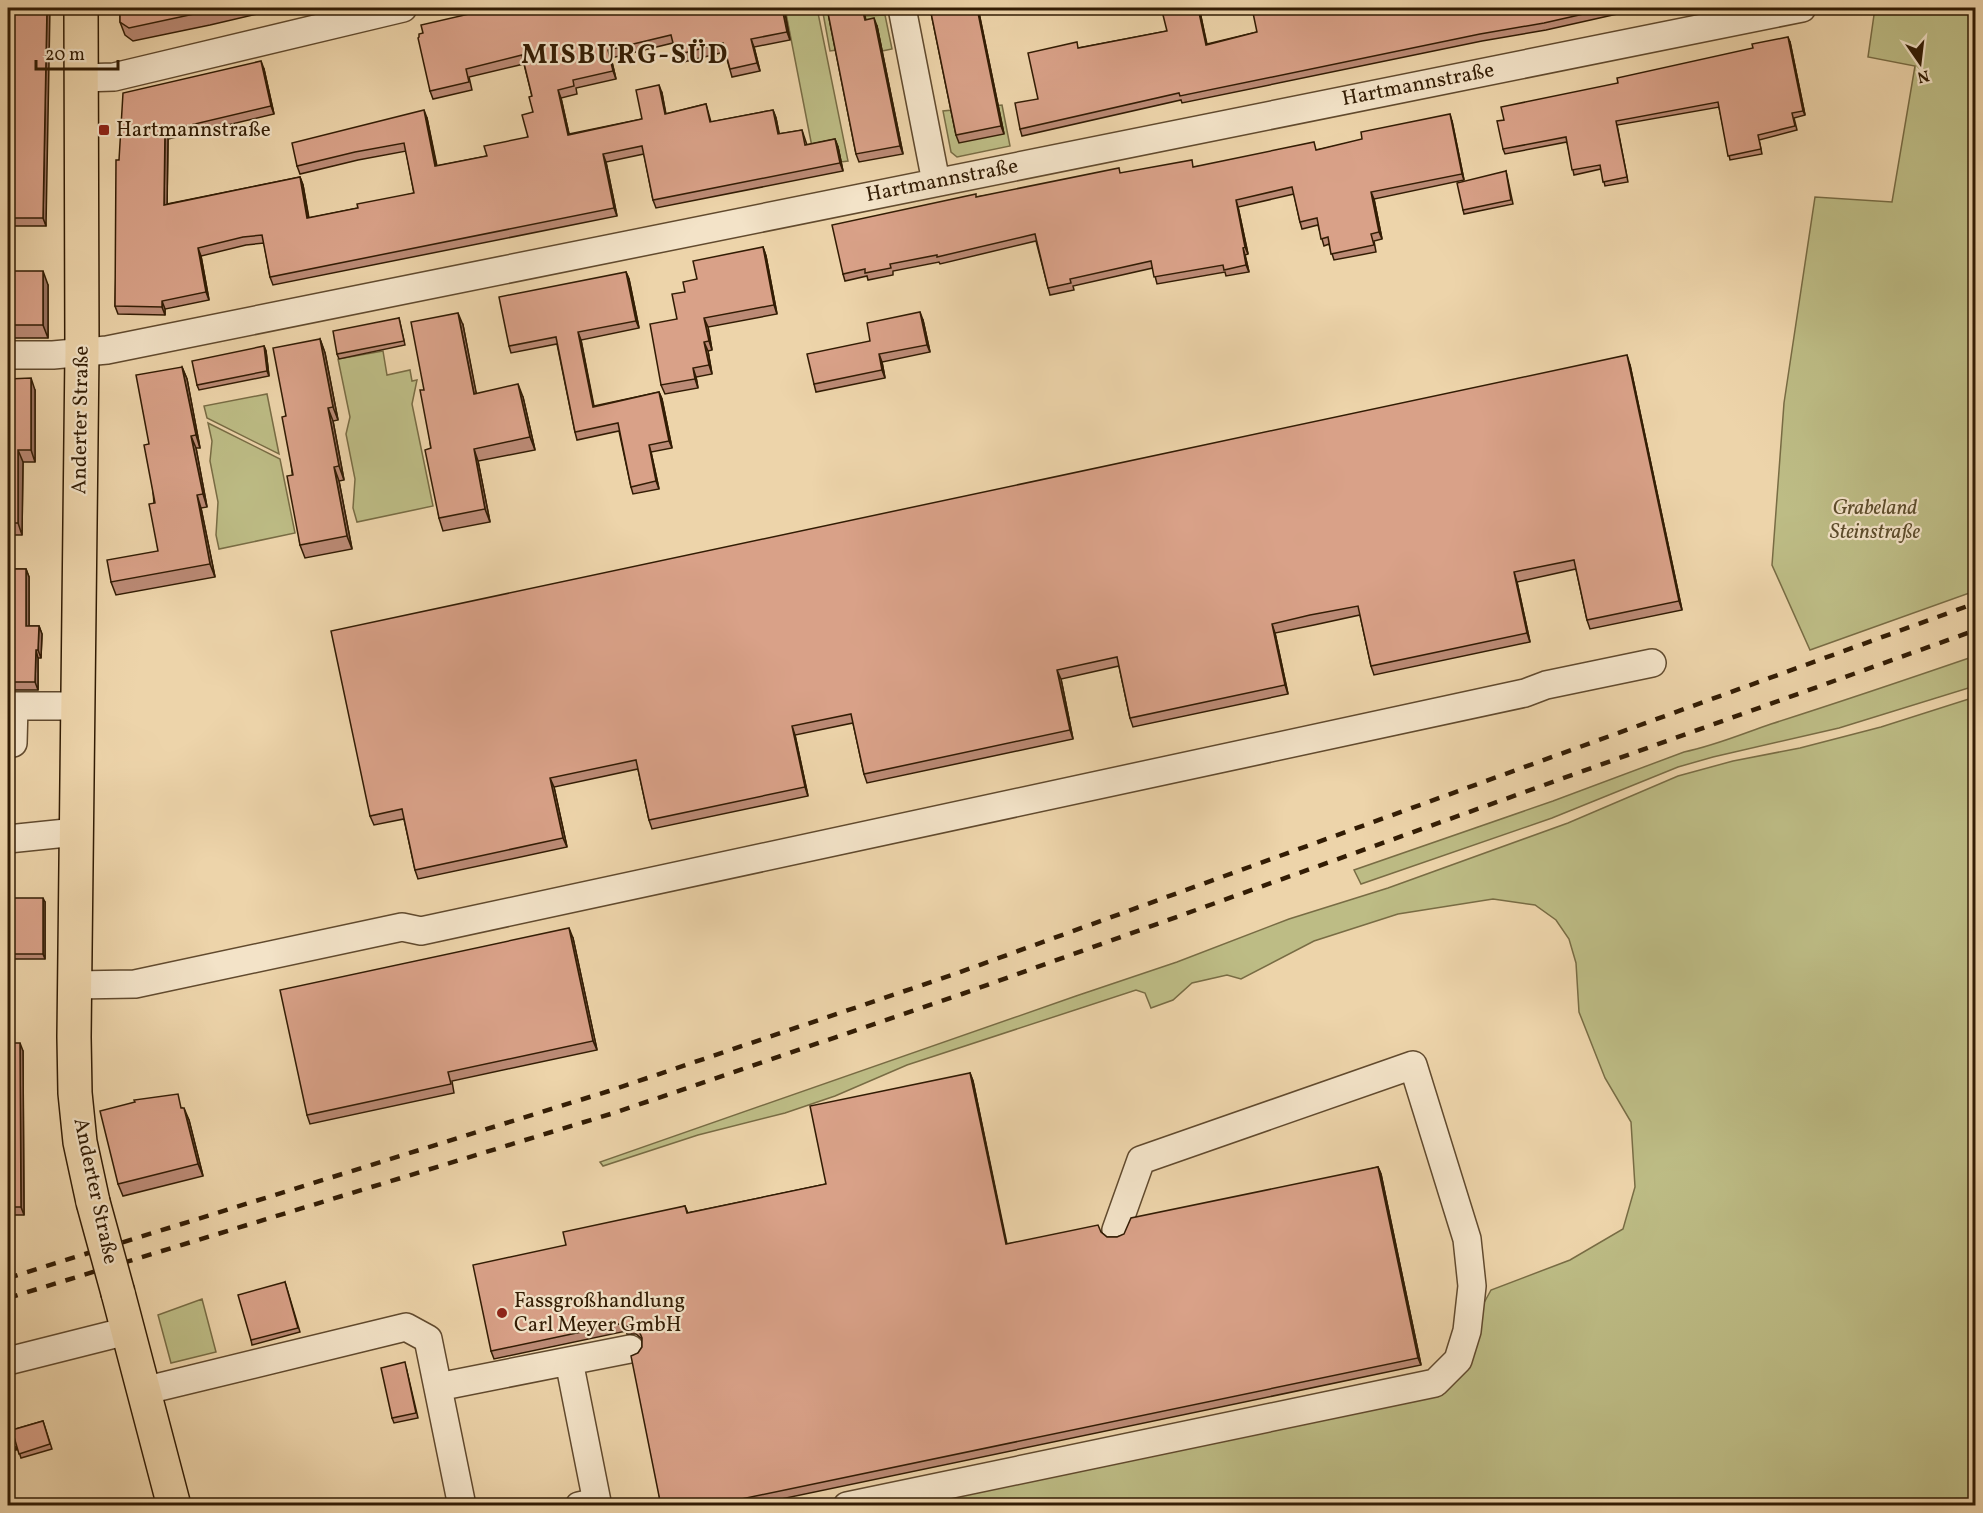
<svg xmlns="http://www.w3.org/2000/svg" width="1983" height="1513" font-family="Vollkorn,serif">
	<rect width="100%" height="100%" fill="#edd4aa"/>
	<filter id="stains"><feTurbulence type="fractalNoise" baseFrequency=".00333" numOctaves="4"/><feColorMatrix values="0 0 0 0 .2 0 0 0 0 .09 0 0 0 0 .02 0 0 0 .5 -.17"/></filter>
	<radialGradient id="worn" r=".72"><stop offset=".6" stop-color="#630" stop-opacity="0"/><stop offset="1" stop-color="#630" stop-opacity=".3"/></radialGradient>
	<path fill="#bdbc85" stroke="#786c44" stroke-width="1.5" d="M785 8H817L848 161 841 162 838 147 813 152Z
		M1875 8H1975V591L1810 650 1772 565 1784 403 1815 197 1892 202 1915 66 1868 57Z
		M840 10 864 16 885 15 892 49 882 51 877 26 837 50 830 51 823 13Z
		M1002 105 1010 146 957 157 951 152 943 111Z
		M383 351 387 375 410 370 412 381 417 380 412 404 433 506 357 522 353 508 355 479 346 434 350 417 338 359Z
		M267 394 279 454 207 418 204 406Z
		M208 423 280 459 295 533 219 549 216 535 218 502 210 461 212 441Z
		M1975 656V686L1839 728 1713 757 1678 767 1552 818 1361 884 1354 870 1553 801 1684 752C1714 746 1742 734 1771 724 1840 702 1908 679 1975 656Z
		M1975 697V1505H901L1441 1395 1473 1323 1491 1290 1570 1260 1623 1229 1635 1187 1631 1122 1605 1078 1579 1012 1576 963 1569 939 1556 920 1535 905 1493 899 1398 914 1314 941 1241 979 1227 975 1192 983 1173 1000 1151 1008 1145 993 1136 990 907 1065 835 1096 785 1113 698 1135 603 1166 600 1162 1076 996 1177 962 1289 919 1388 888 1568 823 1678 776 1733 761 1800 748 1881 727Z
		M202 1299 216 1352 171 1363 158 1315Z"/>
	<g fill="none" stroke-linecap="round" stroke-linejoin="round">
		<defs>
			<path id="minor" d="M902 8 936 182
				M81 78 114 77 403 8
				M8 355H53L107 350 1802 8
				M13 743 14 706H77
				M8 839 76 832
				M75 985 135 984 402 927 421 931 1525 693 1546 685 1652 663
				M8 1361 127 1331
				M569 1361 630 1349
				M438 1387 569 1361 597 1502 579 1506
				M143 1391 406 1327 428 1339 462 1506
				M847 1506 1435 1383 1458 1360 1467 1331 1472 1286 1467 1239 1413 1065 1141 1160 1116 1230"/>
			<path id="major" d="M81 8 82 352 74 1037 75 1093 80 1142 93 1202
				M118 1293 174 1506"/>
		</defs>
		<use href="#minor" stroke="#614a2e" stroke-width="30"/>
		<use href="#major" stroke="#321c04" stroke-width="36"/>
		<use href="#minor" stroke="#f3e3c8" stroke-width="27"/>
		<use href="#major" stroke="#edd4aa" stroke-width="33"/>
		<path stroke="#321c04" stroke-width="4.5" stroke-dasharray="10 10" stroke-linecap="butt" d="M8 1278 609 1091 952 975 1976 603
			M8 1298 617 1112 962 994 1976 630
			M8 1451 17 1448"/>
		<defs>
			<path id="major-bridge" d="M93 1202 118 1293"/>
		</defs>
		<use href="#major-bridge" stroke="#321c04" stroke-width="36" stroke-linecap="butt"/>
		<use href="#major-bridge" stroke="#edd4aa" stroke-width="33"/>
	</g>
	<path fill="#bb8a75" stroke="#321c04" stroke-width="1.5" d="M8 8 46 226H10L8 219Z
		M120 8H283L210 25 133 41 125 35 120 22Z
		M495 8H788H784L790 40 754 47 760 71 732 77 725 52 679 63 673 43 611 58 616 79 576 88 577 94 561 98 569 134 642 119 662 93 666 114 706 104 711 122 773 110 776 118 779 134 802 130 807 145 835 139 838 147 843 171 656 208 653 200 644 154 606 162 617 216 273 285 270 277 264 243 246 245 201 256 209 300 165 309V315L118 314 115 306 119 160 264 69 274 114 168 139 167 204 300 177 303 185 309 218 358 208 414 193 406 151 358 160 300 174 297 166 427 118 437 166 487 156 528 137 533 112 532 96 524 64 469 77 472 90 433 99 430 91Z
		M827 8H863L866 20 877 26 903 154 859 162 856 154Z
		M930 8H978L1004 134 959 143 956 135Z
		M1178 8H1199L1207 44 1257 32 1262 11 1261 8H1644L1546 30 1482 41 1182 103 1181 100 1022 136 1020 129 1038 99 1079 48 1167 31Z
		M1790 42 1805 115 1794 118 1797 130 1759 140 1762 154 1730 160 1719 107 1617 125 1628 182 1605 186 1601 169 1574 175 1567 142 1505 154 1503 149 1618 83Z
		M1452 121 1464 180 1374 199 1382 239 1374 241 1376 252 1334 260 1329 244 1324 246 1318 225 1302 229 1300 222 1294 194 1238 207 1248 254 1245 255 1249 272 1226 276 1225 272 1157 284 1153 268 1073 286 1074 290 1050 295 1036 241 940 264 939 262 893 271V275L868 280 867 276 845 281 843 274 977 197 1121 173 1194 167 1317 150Z
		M1506 171 1513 204 1464 214 1463 210Z
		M763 247 766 256 777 314 708 327 712 350 708 351 712 374 696 377 698 388 665 394 661 385 677 319 685 292 697 279Z
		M8 271 48 285V338H8Z
		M626 272 629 279 639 328 581 340 594 406 659 392 662 399 672 448 651 452 659 489 633 494 631 487 619 431 577 440 575 432 557 344 511 353 509 346Z
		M399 318 405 345 339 359 337 354Z
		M923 320 930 352 882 362 885 378 816 392 814 384 870 341Z
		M463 325 476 394 523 397 535 450 478 461 490 522 443 531 439 518 424 390Z
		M320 339 325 353 338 420 333 421 344 480 339 481 352 549 305 558 300 545 286 416Z
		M264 346 266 351 269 376 199 390 197 385Z
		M1630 365 1682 610 1590 629 1587 620 1576 569 1517 582 1530 642 1374 675 1371 666 1360 615 1314 625 1275 633 1288 694 1133 727 1130 718 1119 666 1061 679 1073 739 867 783 864 774 853 723 795 735 808 796 652 829 649 820 638 769 554 787 567 847 418 879 415 870 404 819 374 825 370 816Z
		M182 367 187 379 200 448H196L207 507 201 508 215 577 116 595 111 582 158 551 149 444Z
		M8 371 11 379 35 390V462H23L22 535H8Z
		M8 569H26L29 577V626H39L42 634 41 658H38V690H14L8 693Z
		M8 898 45 902V959H8Z
		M573 938 597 1050 452 1081 454 1093 310 1124 307 1115Z
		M8 1043 23 1051 24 1215H8Z
		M970 1073 973 1081 1007 1244 1101 1232 1107 1237H1117L1378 1167 1381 1174 1421 1365 748 1506H661L638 1353 642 1347V1339L636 1334H627L626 1331 494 1359 491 1351 566 1245 685 1206 688 1213 826 1184Z
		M182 1108 189 1120 203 1176 123 1196 118 1184Z
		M285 1282 300 1332 252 1345 251 1340Z
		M406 1367 418 1418 394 1423 392 1418Z
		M43 1421 52 1449 21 1458 12 1430Z"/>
	<path fill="#98715f" stroke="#321c04" stroke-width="1.5" d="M47 8H50L46 226 43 218Z
		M782 8H784L790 40 787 32Z
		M977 8H978L1004 134 1001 126Z
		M1198 8 1200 11 1208 52 1206 45Z
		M874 18 877 26 903 154 900 146Z
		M1788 37 1790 42 1805 115 1803 111Z
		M751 39 754 47 760 71 757 63Z
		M608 50 611 58 616 79 613 71Z
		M261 61 264 69 274 114 271 106Z
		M659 85 662 93 667 122 665 114Z
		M558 90 561 98 571 143 568 135Z
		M424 110 427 118 438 174 435 166Z
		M773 110 776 118 781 142 778 134Z
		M1450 114 1452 121 1464 180 1462 174Z
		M165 131 168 139 167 213 164 205Z
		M835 139 838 147 843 171 840 163Z
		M603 154 606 162 617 216 614 208Z
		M300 177 303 185 310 226 307 218Z
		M1371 192 1374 199 1382 239 1379 232Z
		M1236 200 1238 207 1248 254 1245 247Z
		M763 247 766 256 777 314 774 305Z
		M198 248 201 256 209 300 206 292Z
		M1243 248 1245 255 1249 272 1246 265Z
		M43 271 48 285V338L43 325Z
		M626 272 629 279 639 328 636 321Z
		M162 301 165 309V315L162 307Z
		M920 312 923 320 930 352 927 345Z
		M458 313 463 325 479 407 474 394Z
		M704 318 708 327 712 350 709 341Z
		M578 332 581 340 595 414 593 407Z
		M320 339 325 353 338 420 333 407Z
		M704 342 708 351 712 374 709 365Z
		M264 346 266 351 269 376 267 371Z
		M879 354 882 362 885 378 882 370Z
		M1627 355 1630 365 1682 610 1679 601Z
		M182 367 187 379 200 448 196 435Z
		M693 368 696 377 698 388 695 379Z
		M31 378 35 390V462L31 450Z
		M518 384 523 397 535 450 530 437Z
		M659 392 662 399 672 448 669 441Z
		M328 408 333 421 344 480 339 466Z
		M191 436 196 448 207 507 203 494Z
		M649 445 651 452 659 489 656 481Z
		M474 449 478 461 490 522 485 509Z
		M18 450 23 462 22 535 18 523Z
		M334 467 339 481 352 549 347 536Z
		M197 495 201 508 215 577 210 564Z
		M26 569 29 577V634L26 626Z
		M1514 572 1517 582 1530 642 1527 633Z
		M1272 624 1275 633 1288 694 1285 685Z
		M39 626 42 634 41 658 38 650Z
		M36 650 38 658V690L35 682Z
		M1057 670 1061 679 1073 739 1070 730Z
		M792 726 795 735 808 796 805 787Z
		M550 778 554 787 567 847 563 838Z
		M43 898 45 902V959L43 954Z
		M569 928 573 938 597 1050 593 1041Z
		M20 1043 23 1051 24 1215 21 1207Z
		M970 1073 973 1081 1008 1252 1006 1244Z
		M184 1108 189 1120 203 1176 198 1164Z
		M1378 1167 1381 1174 1421 1365 1418 1358Z"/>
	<path fill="#d9a188" stroke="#321c04" stroke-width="1.5" d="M8 8H47L43 218H8Z
		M120 8H222L129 28 120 22Z
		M495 8H782L787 32 751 39 757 63 730 69 723 43 676 55 671 35 608 50 613 71 573 80 574 86 558 90 568 135 642 119 636 90 659 85 665 114 706 104 710 122 773 110 778 134 802 130 805 145 835 139 840 163 653 200 642 146 603 154 614 208 270 277 262 235 243 237 198 248 206 292 162 301V307L115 306 116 160H119L123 93 261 61 271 106 165 131 164 205 300 177 307 218 358 208 357 204 414 193 404 143 355 152 297 166 292 143 424 110 435 166 487 156 484 146 528 137 522 115 533 112 529 97 532 96 522 55 466 69 469 82 430 91 418 38 419 37V34L423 33 421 25Z
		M827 8H862L865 20 874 18 900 146 856 154Z
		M930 8H977L1001 126 956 135Z
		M1178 8H1198L1206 45 1257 32 1253 13 1262 11 1261 8H1610L1544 23 1480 34 1180 96 1179 93 1020 129 1015 103 1038 99 1028 53 1077 42 1078 48 1167 31 1162 11Z
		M1788 37 1803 111 1792 113 1795 126 1758 135 1761 149 1728 156 1718 102 1616 121 1627 177 1603 182 1600 165 1572 170 1566 137 1503 149 1497 121 1504 120 1501 107 1618 83 1617 78 1753 48 1752 44Z
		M1450 114 1462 174 1371 192 1379 232 1371 234 1374 245 1331 254 1328 237 1321 239 1317 218 1300 222 1292 187 1236 200 1245 247 1243 248 1246 265 1224 270 1223 265 1154 277 1151 261 1070 279 1071 283 1048 288 1035 234 937 257V255L890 264 891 268 865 273V269L843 274 832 225 976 194V197L1119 168 1120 173 1192 160 1193 167 1314 142 1316 150 1362 139 1361 132Z
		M1506 171 1511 200 1463 210 1457 183Z
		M763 247 774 305 704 318 709 341 704 342 709 365 693 368 695 379 661 385 650 324 677 319 672 294 685 292 683 282 697 279 693 261Z
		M8 271H43V325H8Z
		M626 272 636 321 578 332 593 407 659 392 669 441 649 445 656 481 631 487 618 423 575 432 556 337 509 346 499 297Z
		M920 312 927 345 879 354 882 370 814 384 807 354 870 341 867 323Z
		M458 313 474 394 518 384 530 437 474 449 485 509 439 518 425 450 431 448 420 390H424L411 322Z
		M399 318 404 341 337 354 333 331Z
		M320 339 333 407 328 408 339 466 334 467 347 536 300 545 287 476 293 475 282 417 286 416 273 348Z
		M264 346 267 371 197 385 192 361Z
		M1627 355 1679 601 1587 620 1574 560 1514 572 1527 633 1371 666 1358 606 1310 615 1272 624 1285 685 1130 718 1117 657 1057 670 1070 730 864 774 851 714 792 726 805 787 649 820 636 760 550 778 563 838 415 870 402 809 370 816 331 631Z
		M182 367 196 435 191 436 203 494 197 495 210 564 111 582 107 560 158 551 149 504 155 503 144 445 149 444 136 375Z
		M8 371V379L31 378V450H18V523H8Z
		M8 569H26V626H39L38 650H36L35 682H11L8 683Z
		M8 898H43V954H8Z
		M569 928 593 1041 448 1072 451 1084 307 1115 280 990Z
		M8 1043H20L21 1207H8Z
		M970 1073 1006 1244 1098 1225 1101 1232 1107 1237H1117L1124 1234 1131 1218 1378 1167 1418 1358 708 1506H661L631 1356 638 1353 642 1347V1338L639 1331 633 1327 624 1326V1323L491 1351 473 1265 566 1245 563 1232 685 1206 687 1213 826 1184 810 1106Z
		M178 1094 181 1108H184L198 1164 118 1184 100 1111 135 1102 134 1100Z
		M285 1282 298 1328 251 1340 238 1295Z
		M405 1362 416 1413 392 1418 381 1368Z
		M43 1421 50 1444 19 1454 12 1430Z"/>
	<g fill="#8f2418" stroke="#f3e3c8" stroke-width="2">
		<rect x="98" y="124" width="12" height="12" rx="3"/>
		<circle cx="502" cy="1313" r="6"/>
	</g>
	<g text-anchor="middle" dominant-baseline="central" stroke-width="4.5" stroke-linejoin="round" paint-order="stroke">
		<g font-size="21" fill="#321c04" stroke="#f3e3c8">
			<text transform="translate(1418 85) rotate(-11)">Hartmannstraße</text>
			<text transform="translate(942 181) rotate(-11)">Hartmannstraße</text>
			<text transform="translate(81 420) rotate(-89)">Anderter Straße</text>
			<text transform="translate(95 1191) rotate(78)">Anderter Straße</text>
		</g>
		<g font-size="21" fill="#321c04" stroke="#f3e3c8" text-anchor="start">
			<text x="116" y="130">Hartmannstraße</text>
			<text x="514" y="1301">Fassgroßhandlung<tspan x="514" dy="24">Carl Meyer GmbH</tspan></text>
		</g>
		<g font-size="21" font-style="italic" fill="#5c4c2b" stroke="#f3e3c8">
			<text x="1875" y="508">Grabeland<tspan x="1875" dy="24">Steinstraße</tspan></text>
		</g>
		<g font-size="27" font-weight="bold" letter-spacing="1.5" fill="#321c04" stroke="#f3e3c8">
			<text x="625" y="56">MISBURG-SÜD</text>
		</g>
	</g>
	<rect width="1983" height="1513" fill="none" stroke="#edd4aa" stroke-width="30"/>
	<rect x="9" y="9" width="1965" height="1495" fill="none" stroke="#321c04" stroke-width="3"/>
	<rect x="15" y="15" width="1953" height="1483" fill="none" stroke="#321c04" stroke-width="1.5"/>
	<g transform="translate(1920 63) rotate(166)" stroke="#f3e3c8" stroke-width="4.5" paint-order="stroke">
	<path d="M0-4.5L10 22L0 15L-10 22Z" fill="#321c04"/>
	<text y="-9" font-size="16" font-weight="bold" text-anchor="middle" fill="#321c04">N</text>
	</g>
	<path d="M36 60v9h82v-9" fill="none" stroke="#321c04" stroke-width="3"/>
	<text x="45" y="60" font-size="18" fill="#321c04" stroke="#f3e3c8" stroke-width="4.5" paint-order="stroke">20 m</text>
	<rect width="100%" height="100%" filter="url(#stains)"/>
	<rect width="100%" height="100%" fill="url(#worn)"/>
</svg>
